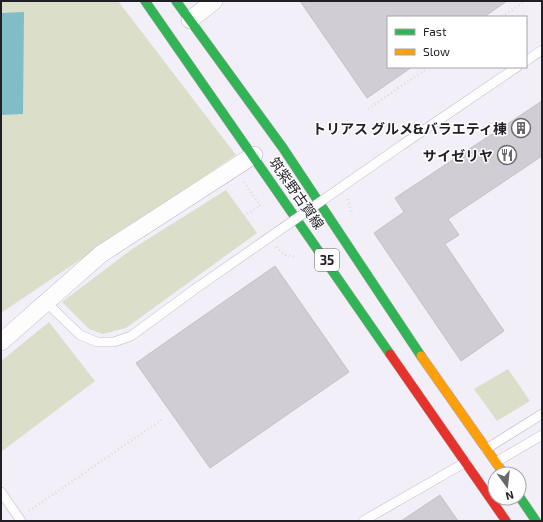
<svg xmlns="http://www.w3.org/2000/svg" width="543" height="522" font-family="'Exo 2','Noto Sans JP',sans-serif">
	<rect width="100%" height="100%" fill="#f3eff9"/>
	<path fill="#dbdfc9" d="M1 1H118L236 155 1 313Z
		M226 190 257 233 126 328 103 334 89 329 62 302 132 249Z
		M49 322 95 381 1 452V361Z
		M508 369 530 401 497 421 474 389Z"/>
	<path fill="#80bdc7" d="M24 12 23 114 1 115V13Z"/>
	<path fill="#d0cdd5" stroke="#c4c0c8" d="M300 1H507L484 17H388V67H412L367 98Z
		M542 101V156L448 219 459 235 445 244 504 331 461 361 374 233 404 212 395 198Z
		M275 266 349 372 210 468 136 363Z
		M440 495 458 521H401Z"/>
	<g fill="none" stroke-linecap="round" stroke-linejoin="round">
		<defs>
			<path id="lane" d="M526 61 542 50
				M402 145 517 67
				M46 302 80 335 97 342H114L131 336 195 289
				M486 449 542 414
				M496 462 542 435
				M1 492 21 521
				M363 521 466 462"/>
			<path id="street" d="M190 20 214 1
				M1 342 101 254 254 155"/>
			<path id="fast" d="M145 1 390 354
				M176 1 283 148 421 356
				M519 496 536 521"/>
			<path id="slow" d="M421 356 504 474"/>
			<path id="jam" d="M390 354 506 521"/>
		</defs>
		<use href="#lane" stroke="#bbb8c0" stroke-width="10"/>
		<use href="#street" stroke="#bbb8c0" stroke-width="18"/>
		<use href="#fast" stroke="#ada4a2" stroke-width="10"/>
		<use href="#slow" stroke="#ada4a2" stroke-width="10"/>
		<use href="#jam" stroke="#ada4a2" stroke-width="10"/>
		<path stroke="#dbdbdd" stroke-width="2.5" stroke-dasharray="1 3" stroke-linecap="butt" d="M502 17 525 1
			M368 109 429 67
			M244 182 262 208
			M348 199 352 215
			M180 238 196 232 229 225 260 206
			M276 247 285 255 297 257
			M29 511 164 418"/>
		<use href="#lane" stroke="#fdfdfe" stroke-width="9"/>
		<use href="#street" stroke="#fdfdfe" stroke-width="17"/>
		<use href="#fast" stroke="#30b455" stroke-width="9"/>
		<use href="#slow" stroke="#ff9f0a" stroke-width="9"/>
		<use href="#jam" stroke="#e5322d" stroke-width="9"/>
		<defs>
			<path id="lane-bridge" d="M195 289 402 145"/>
		</defs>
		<use href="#lane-bridge" stroke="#bbb8c0" stroke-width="10" stroke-linecap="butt"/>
		<use href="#lane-bridge" stroke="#fdfdfe" stroke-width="9"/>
	</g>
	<defs>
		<symbol id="building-ring" viewBox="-11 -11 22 22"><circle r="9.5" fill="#fff" stroke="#6a686f" stroke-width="1.5"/><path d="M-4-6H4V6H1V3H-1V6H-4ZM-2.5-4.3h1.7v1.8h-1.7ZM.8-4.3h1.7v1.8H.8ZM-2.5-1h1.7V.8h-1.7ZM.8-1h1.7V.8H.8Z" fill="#6a686f"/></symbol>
		<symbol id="restaurant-ring" viewBox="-11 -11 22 22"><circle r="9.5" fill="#fff" stroke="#6a686f" stroke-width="1.5"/><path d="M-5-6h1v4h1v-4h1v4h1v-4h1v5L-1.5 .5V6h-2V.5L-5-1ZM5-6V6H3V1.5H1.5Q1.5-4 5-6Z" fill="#6a686f"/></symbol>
	</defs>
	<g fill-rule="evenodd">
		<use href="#building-ring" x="510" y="117" width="22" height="22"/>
		<use href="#restaurant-ring" x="496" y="144" width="22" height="22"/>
	</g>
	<g text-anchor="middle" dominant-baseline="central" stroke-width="3" stroke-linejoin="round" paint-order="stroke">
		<rect fill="#fff" stroke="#646266" stroke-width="1" x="315" y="249" width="24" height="22" rx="3"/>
		<g font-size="13" font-weight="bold" fill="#211f25">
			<text x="327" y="260">35</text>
		</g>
		<g font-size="14" font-weight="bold" fill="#211f25" stroke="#fff" text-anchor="end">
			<text x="507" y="128">トリアス グルメ&amp;バラエティ棟</text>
			<text x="493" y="155">サイゼリヤ</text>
		</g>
		<g font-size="14" fill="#211f25" stroke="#fff">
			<text transform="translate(297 193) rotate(55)">筑紫野古賀線</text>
		</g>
	</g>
	<rect width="543" height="522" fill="none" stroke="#211f25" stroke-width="4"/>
	<rect x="387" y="16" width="140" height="52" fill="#ffffff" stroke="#a6a5a8"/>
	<rect x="395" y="29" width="20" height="6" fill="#30b455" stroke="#a6a5a8"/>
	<text x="423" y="36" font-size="12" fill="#211f25">Fast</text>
	<rect x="395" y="49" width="20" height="6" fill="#ff9f0a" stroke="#a6a5a8"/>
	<text x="423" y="56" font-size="12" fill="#211f25">Slow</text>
	<g transform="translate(507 486) rotate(165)"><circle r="19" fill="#ffffff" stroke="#a6a5a8"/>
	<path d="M0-3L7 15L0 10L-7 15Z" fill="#6a686f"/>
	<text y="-6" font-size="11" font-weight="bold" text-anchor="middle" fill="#211f25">N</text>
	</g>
</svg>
